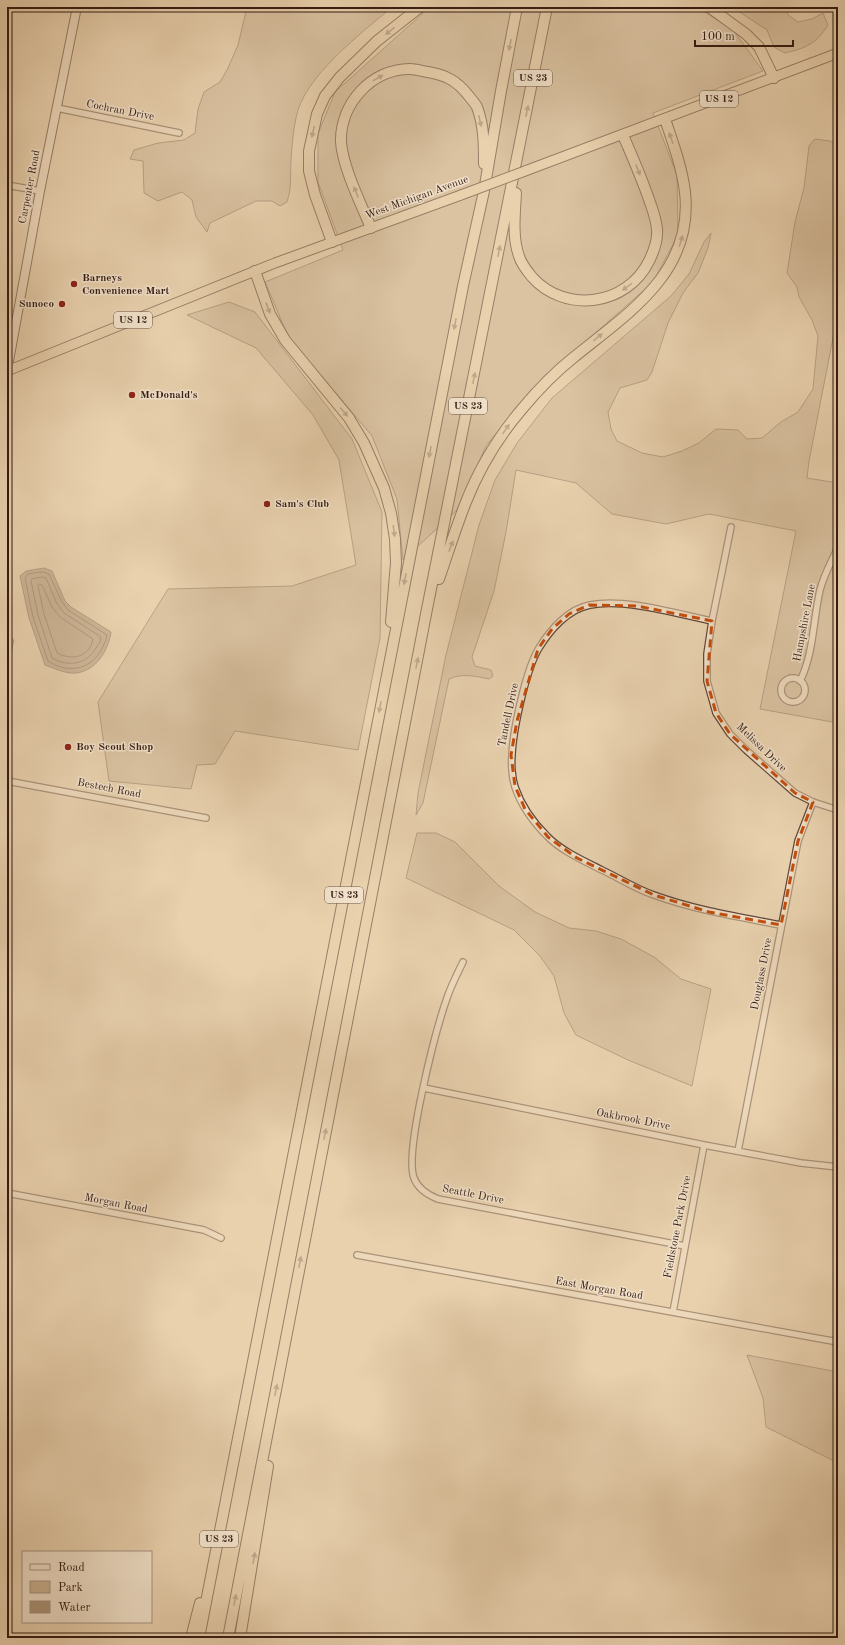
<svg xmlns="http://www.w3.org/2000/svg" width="845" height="1645" font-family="'Old Standard TT',serif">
	<rect width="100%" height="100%" fill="#e9d1ae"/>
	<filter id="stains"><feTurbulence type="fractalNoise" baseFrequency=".005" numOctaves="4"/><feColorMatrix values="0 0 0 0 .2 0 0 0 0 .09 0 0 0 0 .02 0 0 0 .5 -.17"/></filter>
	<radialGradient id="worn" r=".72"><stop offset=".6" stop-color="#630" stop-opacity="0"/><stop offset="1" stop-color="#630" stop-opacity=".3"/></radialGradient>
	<path fill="#cab293" stroke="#7f6652" d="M247 7H392C362 33 303 77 296 118 293 131 292 146 291 160 290 175 292 187 287 202L280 206 272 201H256L210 223 207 232 196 217 192 200 182 192 158 201 144 193 143 161 130 159 134 150 158 143 184 140 195 133 198 109 204 92 220 82 228 68 238 45Z
		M430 7H697L734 31 763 71 653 113 677 175 678 235 653 282 531 390 486 446 457 510 403 560 397 499 372 436 288 336 265 282 343 250 318 182V134L335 92Z
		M732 7H785L788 15 798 22 812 19 823 13 828 25C816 44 806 48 785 53L774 47 767 30Z
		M815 139 830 141 838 145V312L809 461 807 478 838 483V723L760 709 796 531 709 514 666 524 612 514 576 483 516 470 506 532 494 591 472 657 475 666 491 670 493 676 489 679C475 676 462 673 449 679L423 803 416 815 418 793 446 655 479 525 495 480 517 443 552 398 671 296 689 274 704 242 711 233 708 248 698 273 683 293 668 323 652 372 647 380 620 388 608 412 611 429 617 441 642 453 663 457 682 451 699 443 716 429 738 430 747 439 762 438 781 422 798 412 813 389 818 336 812 320 799 297 797 287 787 273 795 222 804 188 809 146Z
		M229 302 255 312 352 439 382 512 380 638 358 750 235 731 215 764 197 765 191 789 109 781 98 702 168 589 292 586 356 565 339 460 313 415 256 348 187 315Z
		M417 833H436L455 842 499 886 535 912 569 928 596 931 621 939 654 957 681 979 711 989 692 1086 628 1060 576 1035 564 1013 554 976 540 956 514 930 406 878Z
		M747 1355 838 1372V1463L766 1427 763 1398Z"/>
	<path fill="#ab9379" stroke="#7b6350" d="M44 568 52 571 65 601 71 607 111 632C109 648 98 668 81 672 70 676 56 669 45 665L29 618 20 576 26 571Z
		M7 629 14 641C11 648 12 659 7 664Z"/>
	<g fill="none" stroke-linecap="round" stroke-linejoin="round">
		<path stroke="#705746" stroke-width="1" d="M43 572 49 574 62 602 68 610 107 635C106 642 103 646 100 652 88 671 66 673 48 661L33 617 25 578 28 574Z
			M43 577 46 578 57 604 64 613 101 637C101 641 98 645 96 648 86 665 68 667 52 658L38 615 31 581 32 579Z
			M39 584 42 585 52 607 60 617 93 639C90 657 72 661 57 653L44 614 38 586Z"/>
		<defs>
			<path id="minor" d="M57 108 179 133
				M7 185 40 191
				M731 527 712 621 707 654V681L716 713 730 734 746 750 795 793 813 802 838 810
				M712 621C677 614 625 598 590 605 568 609 550 630 539 648 526 669 513 730 512 755 511 764 512 778 515 787 521 805 533 822 547 836 560 850 584 861 602 870 619 878 636 889 654 895 695 910 739 917 781 925
				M781 690a12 12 0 1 1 24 0a12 12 0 1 1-24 0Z
				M800 681C814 653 813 620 820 590 824 574 832 561 838 547
				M7 781 206 818
				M463 962C457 974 451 986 447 998 436 1029 404 1152 414 1178 418 1189 428 1195 438 1199L685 1246
				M424 1088 704 1145 801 1163 838 1167
				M738 1151 798 841 813 802
				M7 1193 204 1230 221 1238
				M357 1255 838 1342
				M673 1312 704 1145"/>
			<path id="secondary" d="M7 372 40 191 77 7"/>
			<path id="trunk" d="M525 171 838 53
				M7 371 275 263 461 195"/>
			<path id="motorway" d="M709 7 746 34 759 47 774 78
				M516 193C515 213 512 237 519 256 521 263 527 271 532 277 565 314 627 306 649 261 654 251 658 240 657 229 656 217 651 205 647 194 640 174 631 154 623 135
				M371 228C361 204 343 168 341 142 340 104 371 69 410 69 415 69 422 71 428 72 446 75 457 81 468 95 471 99 475 103 477 107 484 125 484 145 484 164
				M332 242 315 195 309 171V151L317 114 325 96 340 77 377 41 420 7
				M255 271 270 314 285 340 349 418 364 443 384 488 391 513 395 539 396 563 391 622
				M439 579C448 553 456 527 466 502 479 469 499 436 522 409 537 391 554 373 573 358 628 313 694 273 685 192 682 167 673 143 665 119
				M191 1638 200 1603
				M199 1638 463 286 484 191 501 91 517 7
				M228 1638 427 609 547 7
				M240 1638 268 1466"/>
		</defs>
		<use href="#minor" stroke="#614839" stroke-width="8"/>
		<use href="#secondary" stroke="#341b12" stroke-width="10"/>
		<use href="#trunk" stroke="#341b12" stroke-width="11"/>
		<use href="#motorway" stroke="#341b12" stroke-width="12"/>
		<use href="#minor" stroke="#f1e1ca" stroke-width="5.5"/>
		<use href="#secondary" stroke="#f1e1ca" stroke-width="8"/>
		<use href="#trunk" stroke="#e9d1ae" stroke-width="9"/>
		<use href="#motorway" stroke="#e9d1ae" stroke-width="10"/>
		<defs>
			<path id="trunk-bridge" d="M461 195 525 171"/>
		</defs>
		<use href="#trunk-bridge" stroke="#341b12" stroke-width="11" stroke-linecap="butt"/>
		<use href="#trunk-bridge" stroke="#e9d1ae" stroke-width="9"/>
	</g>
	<defs><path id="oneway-solid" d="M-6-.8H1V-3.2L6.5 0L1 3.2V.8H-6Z"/></defs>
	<g fill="#8e7660">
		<use href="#oneway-solid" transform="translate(390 31) rotate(142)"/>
		<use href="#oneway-solid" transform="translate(510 45) rotate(101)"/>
		<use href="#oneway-solid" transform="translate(378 78) rotate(-29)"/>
		<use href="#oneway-solid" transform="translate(527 111) rotate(-79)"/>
		<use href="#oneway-solid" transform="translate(480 121) rotate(77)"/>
		<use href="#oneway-solid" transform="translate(313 132) rotate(102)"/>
		<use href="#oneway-solid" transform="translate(671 138) rotate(-109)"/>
		<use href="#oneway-solid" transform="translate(638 170) rotate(69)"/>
		<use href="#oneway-solid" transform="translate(356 192) rotate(-112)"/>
		<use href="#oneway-solid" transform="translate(681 241) rotate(-73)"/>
		<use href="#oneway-solid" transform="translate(499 251) rotate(-79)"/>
		<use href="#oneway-solid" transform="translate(627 287) rotate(144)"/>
		<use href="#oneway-solid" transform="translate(268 308) rotate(70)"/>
		<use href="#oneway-solid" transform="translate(455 324) rotate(101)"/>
		<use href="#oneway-solid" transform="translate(598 337) rotate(-39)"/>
		<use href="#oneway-solid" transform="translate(474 378) rotate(-79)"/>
		<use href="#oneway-solid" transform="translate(344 412) rotate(50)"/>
		<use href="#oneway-solid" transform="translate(506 429) rotate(-56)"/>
		<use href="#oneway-solid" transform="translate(430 452) rotate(101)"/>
		<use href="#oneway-solid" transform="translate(394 531) rotate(82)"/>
		<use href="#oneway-solid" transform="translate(451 546) rotate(-70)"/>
		<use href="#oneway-solid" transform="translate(405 579) rotate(101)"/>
		<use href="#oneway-solid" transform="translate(417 663) rotate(-79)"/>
		<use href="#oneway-solid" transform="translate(380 707) rotate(101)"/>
		<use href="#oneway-solid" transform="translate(325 1134) rotate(-79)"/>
		<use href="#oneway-solid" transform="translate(300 1262) rotate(-79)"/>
		<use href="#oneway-solid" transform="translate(276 1390) rotate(-79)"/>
		<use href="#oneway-solid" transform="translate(254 1558) rotate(-80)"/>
		<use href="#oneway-solid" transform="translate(235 1600) rotate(-79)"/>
	</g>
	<path d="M0 0H845V1645H0ZM589 605 637 606 712 621 707 681 716 713 730 734 795 793 813 802 798 841 781 925 709 912 654 895 577 858 548 837 525 809 515 786 511 755 517 721 538 649 552 629 569 614Z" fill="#e9d1ae" fill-opacity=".55" fill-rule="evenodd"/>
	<path fill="none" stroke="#c44d0d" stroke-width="3" stroke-dasharray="8 5" stroke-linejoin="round" d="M589 605 637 606 712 621 707 681 716 713 730 734 795 793 813 802 798 841 781 925 709 912 654 895 577 858 548 837 525 809 515 786 511 755 517 721 538 649 552 629 569 614Z"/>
	<g fill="#8f2418" stroke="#f1e1ca" stroke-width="1.5">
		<circle cx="74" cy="284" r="4"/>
		<circle cx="62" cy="304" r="4"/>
		<circle cx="132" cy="395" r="4"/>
		<circle cx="267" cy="504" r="4"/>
		<circle cx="68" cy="747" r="4"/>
	</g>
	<g text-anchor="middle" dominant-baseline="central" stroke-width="3" stroke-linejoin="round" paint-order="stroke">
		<g fill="#f1e1ca" stroke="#6d5649" stroke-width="1">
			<rect x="514" y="70" width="38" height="16" rx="3"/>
			<rect x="700" y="91" width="38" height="16" rx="3"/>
			<rect x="114" y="312" width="38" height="16" rx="3"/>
			<rect x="449" y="398" width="38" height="16" rx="3"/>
			<rect x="325" y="887" width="38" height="16" rx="3"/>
			<rect x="200" y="1531" width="38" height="16" rx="3"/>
		</g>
		<g font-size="10" font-weight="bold" fill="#341b12">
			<text x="533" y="78">US 23</text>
			<text x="719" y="99">US 12</text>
			<text x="133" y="320">US 12</text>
			<text x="468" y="406">US 23</text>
			<text x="344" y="895">US 23</text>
			<text x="219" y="1539">US 23</text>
		</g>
		<g font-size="11" fill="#341b12" stroke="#f1e1ca">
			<text transform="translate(120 111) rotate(11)">Cochran Drive</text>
			<text transform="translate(30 187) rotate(-79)">Carpenter Road</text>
			<text transform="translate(417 198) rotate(-20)">West Michigan Avenue</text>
			<text transform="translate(805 623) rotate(-79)">Hampshire Lane</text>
			<text transform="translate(509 715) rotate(-78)">Tandell Drive</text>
			<text transform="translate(761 748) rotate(44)">Melissa Drive</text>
			<text transform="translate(109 789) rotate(11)">Bestech Road</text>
			<text transform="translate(762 974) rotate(-79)">Douglass Drive</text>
			<text transform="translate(633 1120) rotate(11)">Oakbrook Drive</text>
			<text transform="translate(473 1195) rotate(11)">Seattle Drive</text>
			<text transform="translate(116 1204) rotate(11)">Morgan Road</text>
			<text transform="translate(678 1227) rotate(-79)">Fieldstone Park Drive</text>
			<text transform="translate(599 1289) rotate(10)">East Morgan Road</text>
		</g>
		<g font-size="11" font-weight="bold" fill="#341b12" stroke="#f1e1ca" text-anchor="start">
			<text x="82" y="278">Barneys<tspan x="82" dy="13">Convenience Mart</tspan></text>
			<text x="54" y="304" text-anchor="end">Sunoco</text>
			<text x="140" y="395">McDonald's</text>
			<text x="275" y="504">Sam's Club</text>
			<text x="76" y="747">Boy Scout Shop</text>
		</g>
	</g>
	<rect width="845" height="1645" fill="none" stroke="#e9d1ae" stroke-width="24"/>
	<rect x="8" y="8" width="829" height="1629" fill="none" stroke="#341b12" stroke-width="2"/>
	<rect x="12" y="12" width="821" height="1621" fill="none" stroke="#341b12"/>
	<rect x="22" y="1551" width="130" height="72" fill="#f1e1ca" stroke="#a59280"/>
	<rect x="30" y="1564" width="20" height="6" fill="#f1e1ca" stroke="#a59280"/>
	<text x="58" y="1571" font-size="12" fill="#341b12">Road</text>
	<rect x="30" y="1581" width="20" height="12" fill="#cab293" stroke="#a59280"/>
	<text x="58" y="1591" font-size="12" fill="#341b12">Park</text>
	<rect x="30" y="1601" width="20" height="12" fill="#ab9379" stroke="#a59280"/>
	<text x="58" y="1611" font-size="12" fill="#341b12">Water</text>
	<path d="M695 40v6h98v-6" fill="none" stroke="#341b12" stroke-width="2"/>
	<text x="701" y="40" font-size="12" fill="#341b12" stroke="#f1e1ca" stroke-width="3" paint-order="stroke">100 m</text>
	<rect width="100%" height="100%" filter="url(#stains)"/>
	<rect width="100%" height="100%" fill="url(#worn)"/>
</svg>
